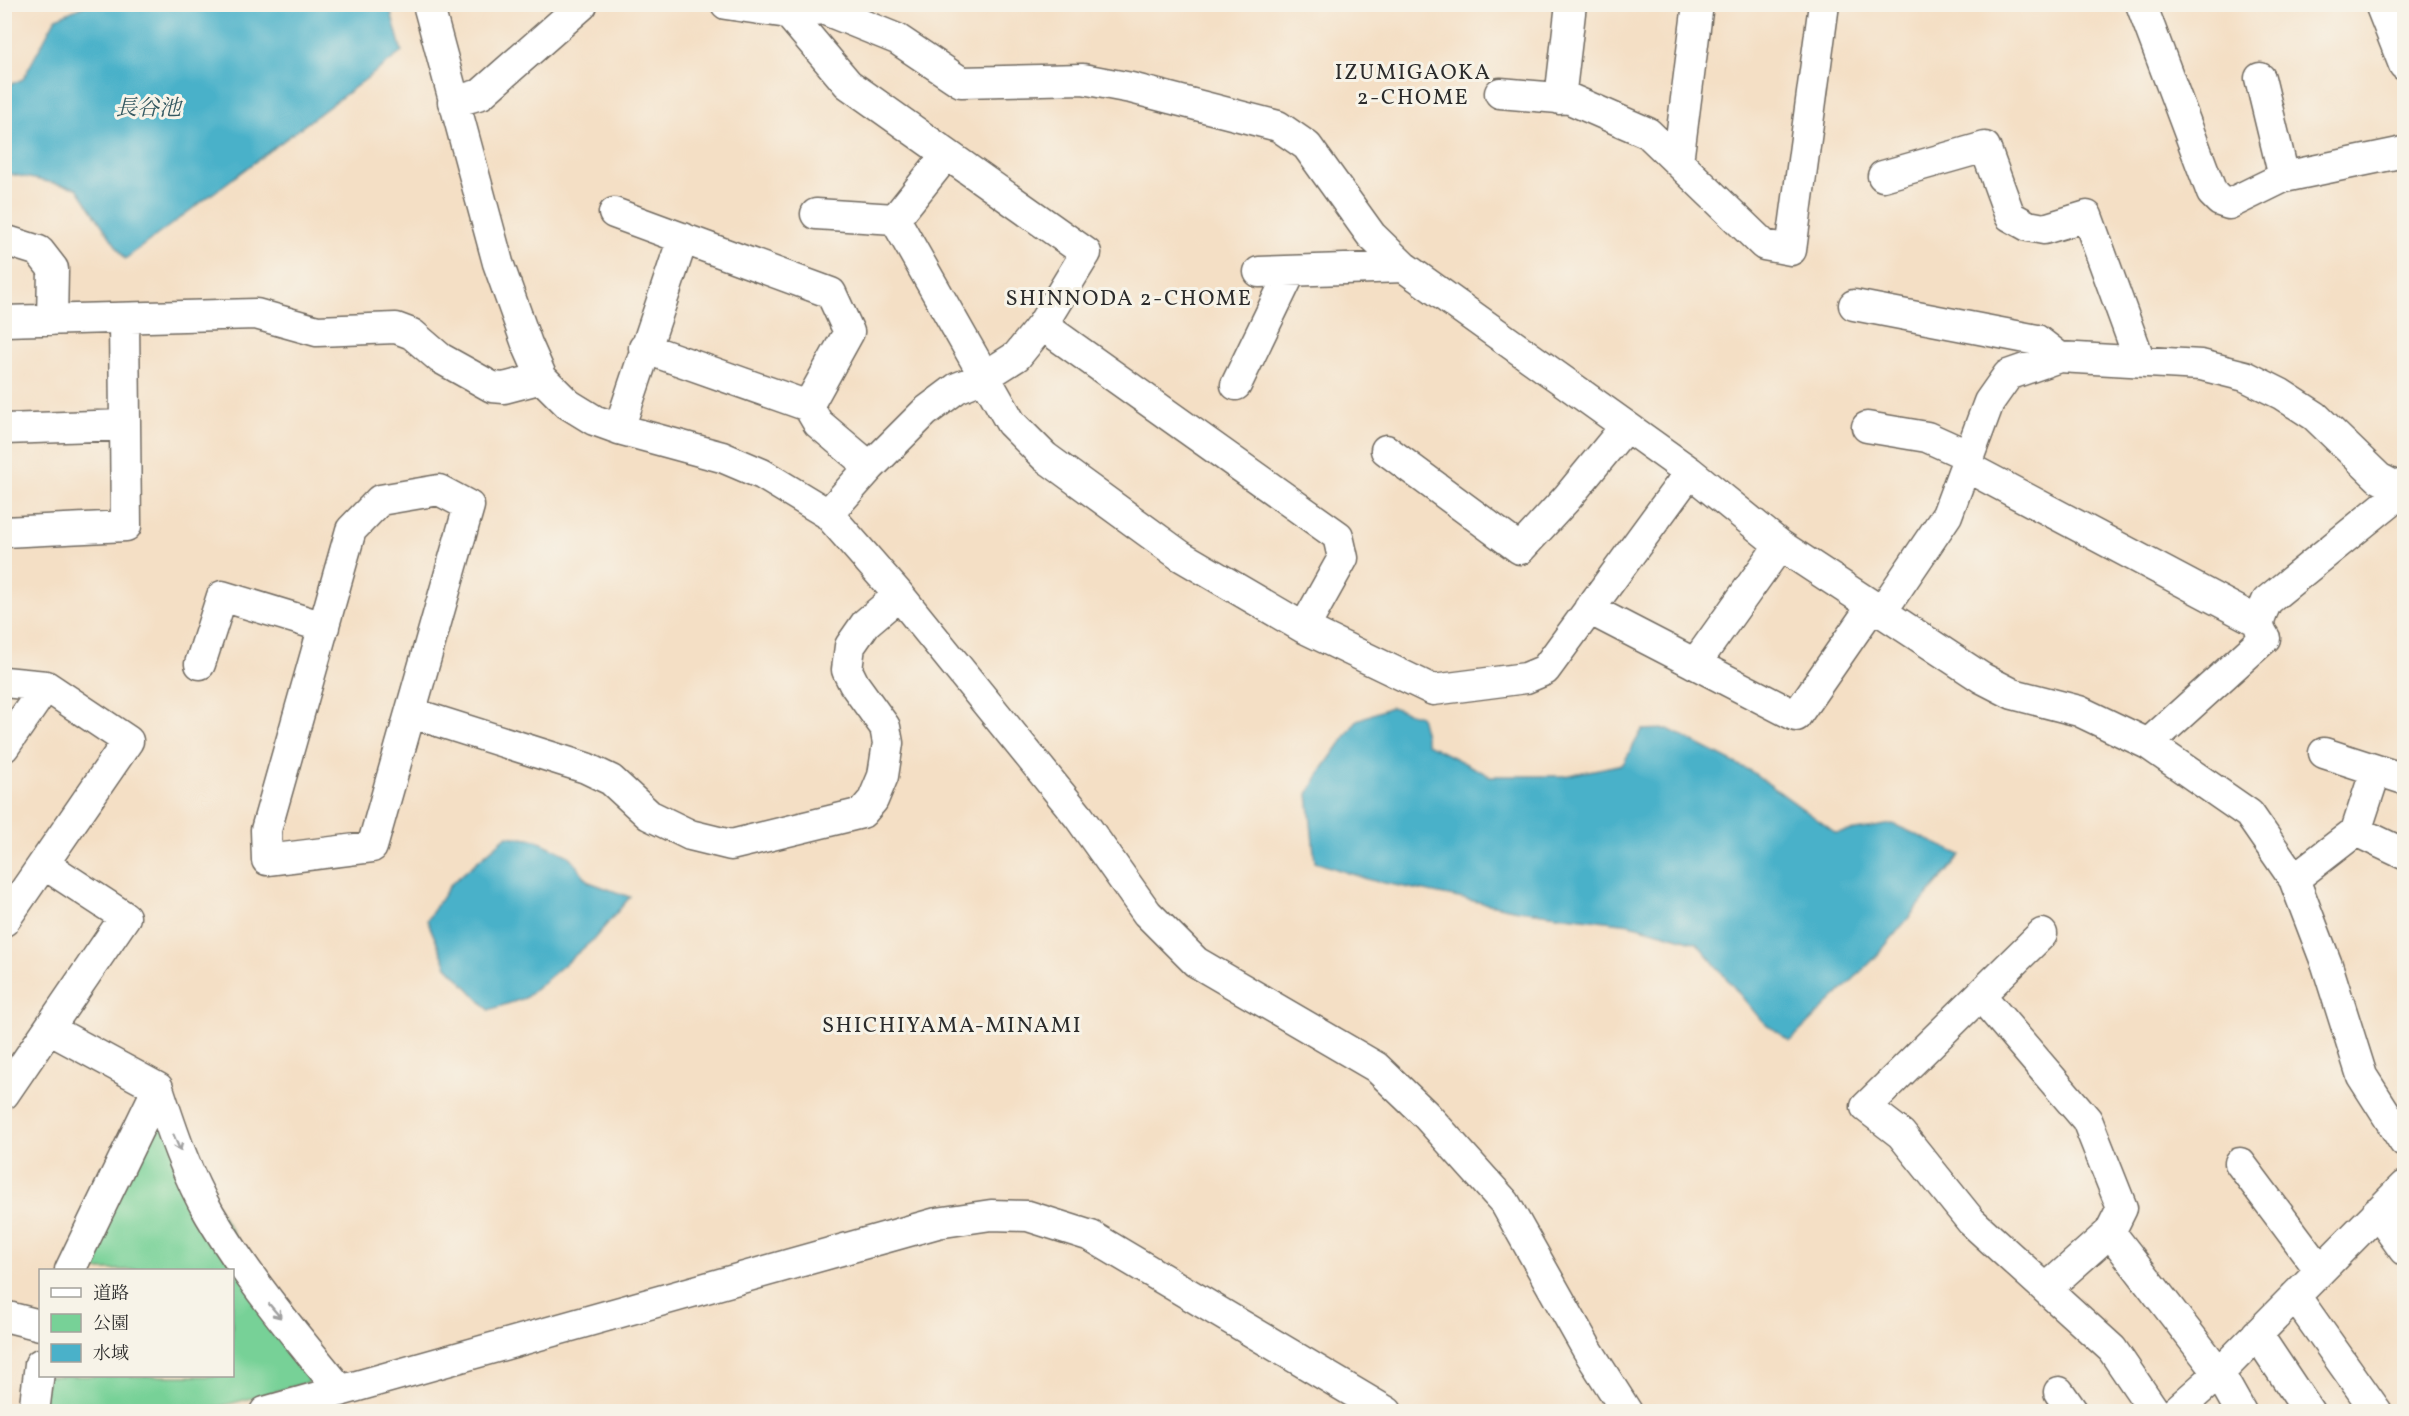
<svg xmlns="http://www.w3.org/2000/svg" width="2409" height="1416" font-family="Vollkorn,'Noto Serif JP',serif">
	<rect width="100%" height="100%" fill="#f7f3e8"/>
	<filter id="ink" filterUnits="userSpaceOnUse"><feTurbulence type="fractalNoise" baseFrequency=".0167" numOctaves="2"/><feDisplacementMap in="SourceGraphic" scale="12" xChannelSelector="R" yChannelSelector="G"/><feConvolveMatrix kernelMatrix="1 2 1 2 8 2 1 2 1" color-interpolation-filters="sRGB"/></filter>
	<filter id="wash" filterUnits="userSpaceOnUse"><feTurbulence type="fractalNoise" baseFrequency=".008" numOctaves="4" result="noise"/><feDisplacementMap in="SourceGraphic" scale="24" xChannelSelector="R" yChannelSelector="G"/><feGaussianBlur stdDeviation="1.35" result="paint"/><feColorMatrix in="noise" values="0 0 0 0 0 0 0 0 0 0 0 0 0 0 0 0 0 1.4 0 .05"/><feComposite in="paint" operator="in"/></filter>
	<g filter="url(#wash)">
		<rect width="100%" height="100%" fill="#f4dfc5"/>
		<path fill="#77d197" stroke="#517e61" stroke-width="1.5" d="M160 1111 317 1374 313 1381 204 1411 42 1412 47 1376H232V1270H83Z"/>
		<path fill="#4ab1c9" stroke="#3a6e7a" stroke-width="1.5" d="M86 5H389L402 52 125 259 77 188 5 173V87L23 79 56 18Z
			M1391 707 1420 716 1427 744 1490 776H1564L1623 764 1642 730 1668 729 1752 772 1836 833 1893 824 1961 855 1875 958 1790 1041 1762 1021 1697 943 1630 924 1518 910 1370 880 1315 862 1308 794 1323 768 1357 720Z
			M507 836 536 840 569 856 589 882 630 897 594 939 525 998 489 1010 447 966 427 920 451 884Z"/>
	</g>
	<g filter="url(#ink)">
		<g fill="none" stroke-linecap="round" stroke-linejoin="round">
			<defs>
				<path id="minor" d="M428 4 498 263 527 344 542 378 568 404 594 420 619 429 722 457 762 474 828 514 899 595 1079 817 1147 913 1196 962 1376 1067 1426 1115 1505 1203 1587 1349 1627 1412
					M726 4 788 13 823 9 897 39 961 82 1083 79 1131 88 1278 126 1307 146 1371 235 1404 267 1690 472 1780 545 1982 678 2013 694 2079 711 2148 744 2249 814 2294 879 2327 965 2362 1076 2404 1142
					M2141 4 2212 193 2220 201 2229 204 2284 177
					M2380 4 2404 65
					M788 13 848 84 1086 253 1042 325 1017 356 984 377 957 388 925 412 870 467 828 514
					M2260 78 2284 177 2404 152
					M1500 93 1570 99 1648 133 1764 245 1791 250 1824 4
					M1560 99 1571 4
					M453 102 481 94 582 5
					M1678 162 1698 4
					M1883 176 1985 147 2010 216 2028 226 2044 229 2087 216 2140 361
					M614 213 831 293 849 332 808 406
					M816 214 895 219 946 155
					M895 219 1011 423 1045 457 1181 556 1304 628 1433 690 1526 678 1545 670 1690 472
					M4 240 39 251 53 269 52 320
					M1259 272 1404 267
					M1854 305 2037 340 2059 357
					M4 321 256 314 317 331 396 328 412 334 440 358 492 387 504 388 542 378
					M1042 325 1338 536 1343 558 1304 628
					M644 348 808 406 818 423 870 467
					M1236 385 1291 271
					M1867 427 1927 437 1969 456
					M4 429 125 425
					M619 429 683 238
					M1386 450 1520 549 1567 498 1626 426
					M1965 466 2259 622
					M439 490 469 506 372 847 267 860 266 830 351 530 380 500Z
					M4 532 126 526 124 319
					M1589 609 1796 716 1873 605
					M1882 611 1947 515 1989 402 2008 375 2059 357 2201 365 2245 376 2281 394 2315 416 2379 478 2404 491
					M200 664 222 596 324 627
					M1695 664 1780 545
					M4 682 46 686 128 741 4 921
					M412 713 586 768 611 780 649 815 690 835 731 845 862 813 873 800 883 776 888 743 885 727 854 684 847 670 850 646 866 623 899 595
					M2148 744 2265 638C2254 623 2261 616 2267 601L2404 490
					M4 747 46 686
					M2324 753 2404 779
					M2356 831 2376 770
					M2294 879 2356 831 2404 854
					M2042 934 1866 1107 1901 1134 1971 1221 2112 1349 2155 1412
					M1980 995 2087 1120 2122 1208 2110 1232 2046 1289
					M49 1029 158 1088C172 1131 187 1176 210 1215 248 1279 294 1334 341 1391
					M4 1094 125 917 44 864
					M2240 1163 2320 1270
					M2377 1212 2404 1250
					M2110 1232 2219 1373 2241 1412
					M70 1270 158 1088
					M2295 1296 2377 1412
					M4 1316 40 1325
					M2257 1334 2309 1412
					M2059 1392 2073 1412
					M34 1412 40 1364
					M265 1412 937 1223 991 1215 1028 1216 1091 1236 1387 1412
					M2175 1412 2219 1373 2404 1186"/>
			</defs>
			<use href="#minor" stroke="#716a61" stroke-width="33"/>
			<use href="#minor" stroke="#fff" stroke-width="30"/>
		</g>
		<defs><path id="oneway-shaft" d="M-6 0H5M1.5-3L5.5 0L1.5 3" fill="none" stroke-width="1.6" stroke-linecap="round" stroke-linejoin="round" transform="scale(1.5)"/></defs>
		<g stroke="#a0a0a0">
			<use href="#oneway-shaft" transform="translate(177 1143) rotate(67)"/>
			<use href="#oneway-shaft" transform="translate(275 1311) rotate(50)"/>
		</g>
	</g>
	<g text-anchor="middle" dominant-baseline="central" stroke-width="6" stroke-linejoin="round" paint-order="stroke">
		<g font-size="22" letter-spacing="1.5" fill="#2b2b2b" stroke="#f7f3e8">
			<text x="1413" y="73">IZUMIGAOKA<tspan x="1413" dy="25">2-CHOME</tspan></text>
			<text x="1129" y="299">SHINNODA 2-CHOME</text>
			<text x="952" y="1026">SHICHIYAMA-MINAMI</text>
		</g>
		<g font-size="22" font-style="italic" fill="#365a62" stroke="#f7f3e8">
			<text x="148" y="109">長谷池</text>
		</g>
	</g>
	<rect width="2409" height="1416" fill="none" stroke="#f7f3e8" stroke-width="24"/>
	<rect x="39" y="1269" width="195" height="108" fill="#f7f3e8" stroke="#a5a39c" stroke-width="1.5"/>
	<rect x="51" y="1288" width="30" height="9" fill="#ffffff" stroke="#a5a39c" stroke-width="1.5"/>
	<text x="93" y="1299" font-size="18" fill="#2b2b2b">道路</text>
	<rect x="51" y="1314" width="30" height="18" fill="#77d197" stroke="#a5a39c" stroke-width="1.5"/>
	<text x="93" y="1329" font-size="18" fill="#2b2b2b">公園</text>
	<rect x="51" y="1344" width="30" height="18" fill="#4ab1c9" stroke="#a5a39c" stroke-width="1.5"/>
	<text x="93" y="1359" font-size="18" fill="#2b2b2b">水域</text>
</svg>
